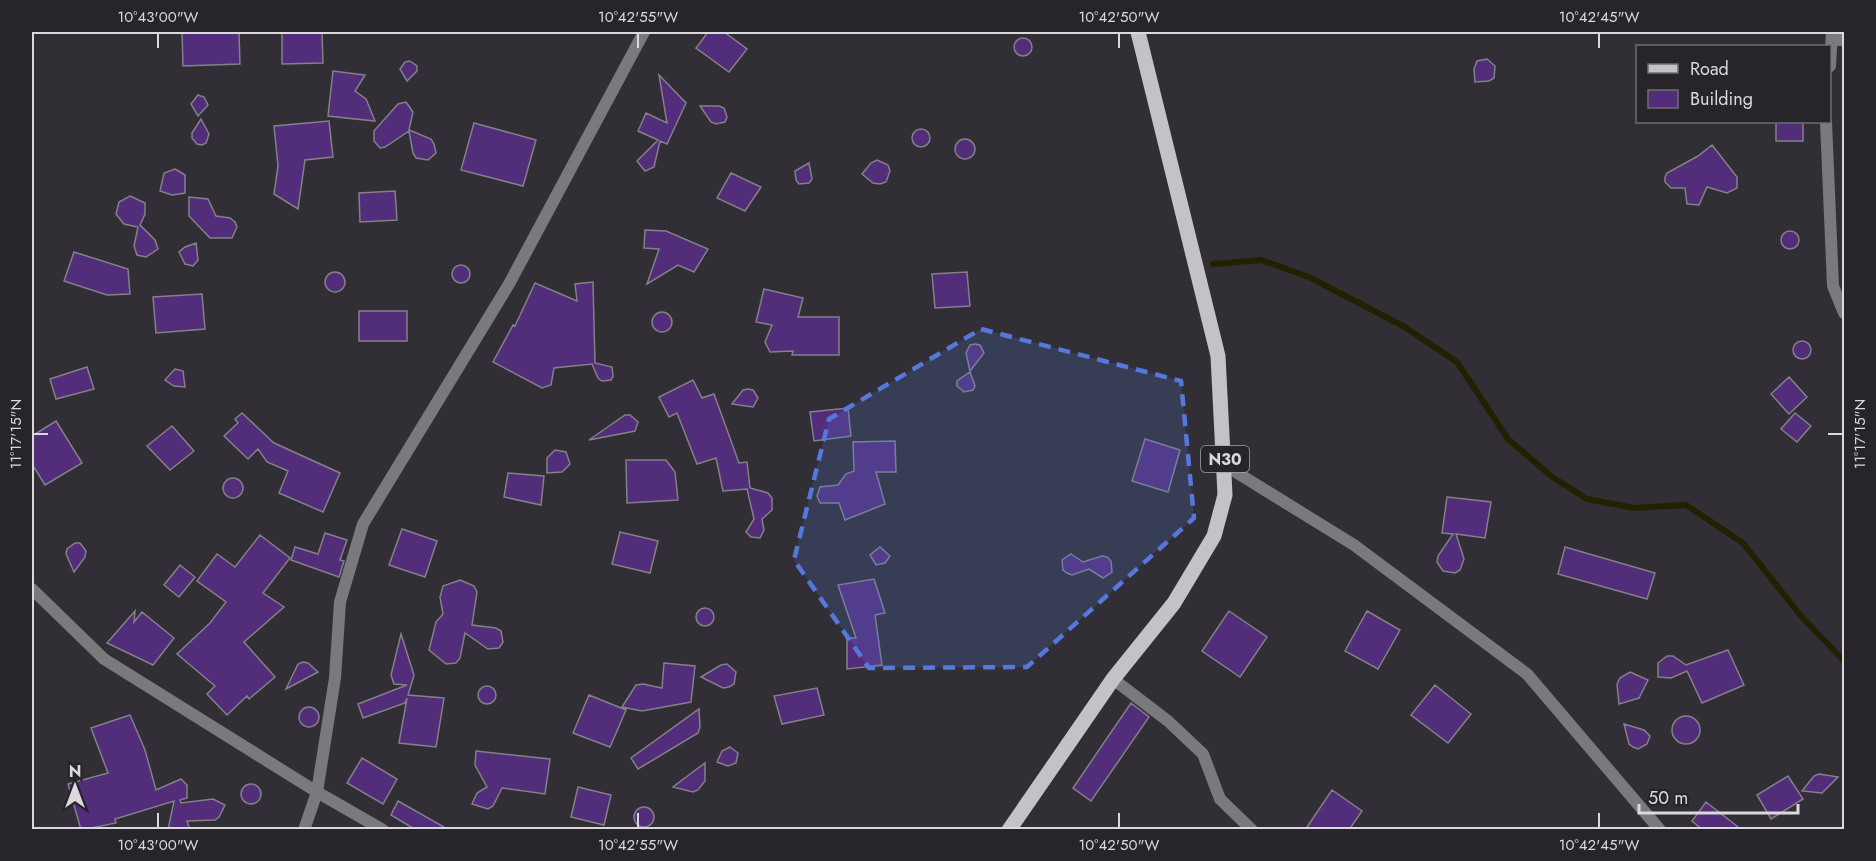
<svg xmlns="http://www.w3.org/2000/svg" width="1876" height="861" font-family="Jost,sans-serif">
	<rect width="100%" height="100%" fill="#312f35"/>
	<g fill="none" stroke-linecap="round" stroke-linejoin="round">
		<path stroke="#232000" stroke-width="6" d="M1213 264 1261 260 1309 277 1403 326 1457 362 1508 439 1551 476 1587 499 1634 508 1686 505 1743 543 1801 616 1844 661"/>
	</g>
	<path fill="#522d79" stroke="#838088" stroke-width="1.5" d="M182 32H239L240 64 183 66Z
		M282 32H322L323 63 282 64Z
		M708 32H724L747 49 729 72 696 48Z
		M1014 47a9 9 0 1 1 18 0a9 9 0 1 1-18 0Z
		M1487 59 1495 66 1494 78 1489 81 1475 82 1474 69 1477 61Z
		M410 61 417 66V71L407 81 400 69 405 62Z
		M333 71 365 75 355 91 366 99 375 121 328 116Z
		M659 75 686 103 667 144 660 141 654 167 645 171 637 161 658 140 638 131 646 113 667 123Z
		M198 95 204 97 208 105 198 116 191 104Z
		M406 102 413 112 409 130 431 139 434 144 436 153 428 160 416 158 413 153 409 131 385 147 380 148 374 141V131L398 104Z
		M700 106H719L724 108 727 117 725 122 716 124 711 122Z
		M201 119 209 134 206 143 202 145 197 144 192 138V133Z
		M329 121 333 157 305 160 298 209 274 194 278 166 274 126Z
		M1776 122H1803V141H1776Z
		M474 123 536 140 523 186 461 170Z
		M912 138a9 9 0 1 1 18 0a9 9 0 1 1-18 0Z
		M955 149a10 10 0 1 1 20 0a10 10 0 1 1-20 0Z
		M1712 145 1737 177V188L1727 193 1707 187 1699 205 1687 204 1685 188H1671L1665 182V177L1667 173 1698 156Z
		M877 160 888 165 890 171 886 182 880 184 873 183 862 174 871 163Z
		M809 163 812 179 809 183 799 184 796 180 795 171Z
		M175 169 185 175V193L172 195 160 191 164 173Z
		M731 173 761 187 745 211 717 198Z
		M395 191 397 220 360 222 359 193Z
		M130 196 145 203V214L140 225 155 240 158 249 146 257 137 255 134 246 138 227 124 224 116 214 119 202Z
		M189 197 208 199 216 216 230 218 235 222 237 227 232 238H210L189 216Z
		M645 230 666 231 708 249 694 272 678 265 647 284 659 249 644 248Z
		M1781 240a9 9 0 1 1 18 0a9 9 0 1 1-18 0Z
		M196 243 198 260 193 266 185 264 179 252 185 247Z
		M74 252 128 269 130 294 107 295 64 281Z
		M452 274a9 9 0 1 1 18 0a9 9 0 1 1-18 0Z
		M325 282a10 10 0 1 1 20 0a10 10 0 1 1-20 0Z
		M967 272 970 306 935 308 932 274Z
		M593 282 595 363 612 367 613 376 611 380 602 381 598 378 592 364 554 368 551 385 542 388 493 362 513 325 515 326 535 283 577 301 575 284Z
		M764 289 803 298 798 317H839V355H792L793 351 770 352 765 342 772 325 756 322Z
		M202 294 205 329 156 333 153 297Z
		M359 311H407V341H359Z
		M652 322a10 10 0 1 1 20 0a10 10 0 1 1-20 0Z
		M1793 350a9 9 0 1 1 18 0a9 9 0 1 1-18 0Z
		M975 344 980 345 984 353 970 371 966 353 970 345Z
		M87 367 94 389 56 399 50 379Z
		M175 369 183 371 185 387 174 386 165 380Z
		M970 372 975 386 973 390 964 392 957 386V381Z
		M1789 377 1807 397 1789 414 1771 394Z
		M693 380 702 398 714 394 739 463 747 462 750 488 768 493 772 498V510L762 519 764 530 760 538 751 537 746 532 754 519 747 489 723 491 716 458 697 464 677 413 669 417 659 397Z
		M748 389 753 390 758 398 753 407 732 404 743 390Z
		M848 408 851 436 814 441 810 412Z
		M242 413 274 443 340 473 323 512 279 493 288 471 267 462 258 449 248 459 224 436 238 423 235 419Z
		M1795 413 1811 426 1797 442 1781 429Z
		M625 415H630L638 422 635 431 589 440Z
		M56 421 82 463 45 485 32 464V436Z
		M172 426 194 451 170 470 147 446Z
		M1145 439 1180 450 1168 492 1132 481Z
		M895 441 896 472H876L885 504 845 520 839 503H820L817 496 820 487 838 485 846 474 854 471 853 442Z
		M555 450 566 452 570 464 562 472 547 473V458Z
		M626 460H666L675 472 678 500 627 503Z
		M508 473 544 476 541 505 504 497Z
		M223 488a10 10 0 1 1 20 0a10 10 0 1 1-20 0Z
		M1447 497 1491 502 1485 538 1456 534 1464 559 1460 570 1455 573 1443 571 1437 562 1438 556 1453 534 1442 533Z
		M402 529 437 541 425 577 389 565Z
		M620 532 658 541 650 573 612 564Z
		M325 533 347 540 340 560 344 561 339 577 291 560 295 547 318 554Z
		M260 535 290 558 263 593 284 607 244 642 275 677 249 699 247 696 227 715 207 694 215 686 177 654 210 623 226 602 197 581 217 554 235 567Z
		M75 543H80L86 551 85 557 74 572 66 554 67 549Z
		M880 547 890 556 885 563 876 565 870 555Z
		M1565 547 1655 573 1647 599 1558 574Z
		M1071 554 1083 562 1102 556 1107 557 1111 561 1112 572 1103 578 1089 569 1072 575 1067 573 1063 570 1062 560Z
		M180 565 195 577 179 597 164 585Z
		M874 579 885 613 875 615 882 665 847 669V638H856L838 585Z
		M460 580 474 586 477 592 472 625 496 628 501 631 503 642 499 648 488 649 465 633 460 658 456 663 446 664 429 650 436 622 443 614 440 597 443 586Z
		M696 617a9 9 0 1 1 18 0a9 9 0 1 1-18 0Z
		M135 611 134 622 142 612 174 638 153 665 107 643Z
		M1229 611 1267 637 1240 677 1202 651Z
		M1367 611 1400 630 1378 669 1345 651Z
		M401 634 414 675 408 695 444 698 436 747 399 743 407 698 405 703 363 718 358 704 407 685 394 684 391 675Z
		M1728 650 1744 685 1702 703 1687 671 1671 678 1658 677V663L1667 656H1673L1686 665Z
		M303 662 308 663 318 672 286 689 298 664Z
		M664 663 695 666 691 702 642 711 622 707 636 685 643 684 662 688Z
		M727 664 736 672 734 684 729 687 723 688 701 677 721 665Z
		M1630 672 1648 680 1639 698 1619 704 1617 684 1620 678Z
		M1435 685 1471 714 1448 743 1411 715Z
		M478 695a9 9 0 1 1 18 0a9 9 0 1 1-18 0Z
		M817 688 824 715 782 724 774 696Z
		M589 695 626 710 610 747 573 733Z
		M1131 703 1149 717 1091 801 1073 788Z
		M299 717a10 10 0 1 1 20 0a10 10 0 1 1-20 0Z
		M699 709 700 727 698 733 638 769 631 758Z
		M130 715 145 750 156 790 181 779 187 785V798L180 800 181 803 213 799 225 805 219 817 215 820 187 821 190 830H168L174 801 115 819 116 823 81 830 68 784 108 773 91 728Z
		M1672 730a14 14 0 1 1 28 0a14 14 0 1 1-28 0Z
		M1624 724 1644 730 1650 736 1647 744 1638 749 1633 747 1629 744Z
		M730 747 738 753 736 763 728 766 717 762 722 751Z
		M476 751 550 759 545 794 502 788 493 806 488 809 472 804 477 793 487 787 475 765Z
		M362 758 397 779 383 804 347 783Z
		M705 763V781L698 790 693 792 673 787Z
		M1819 774 1838 777 1822 793 1802 791 1814 776Z
		M1788 776 1803 799 1771 819 1757 795Z
		M241 794a10 10 0 1 1 20 0a10 10 0 1 1-20 0Z
		M578 787 611 795 604 825 571 817Z
		M1332 790 1362 811 1349 830H1305Z
		M398 801 444 827 443 830H416L391 815Z
		M1706 802 1742 830H1703L1692 821Z
		M634 817a10 10 0 1 1 20 0a10 10 0 1 1-20 0Z"/>
	<g fill="none" stroke-linecap="round" stroke-linejoin="round">
		<path stroke="#7a797c" stroke-width="12" d="M1832 40H1844
			M1830 66 1832 32
			M1826 122 1833 286 1844 313
			M1226 466 1354 545 1527 674 1660 830
			M32 589 104 659 317 792 383 830
			M1113 679 1168 721 1203 754 1220 799 1252 830
			M304 830 317 792 335 678 340 602 363 524 509 284 644 32"/>
		<path stroke="#c4c1c9" stroke-width="15" d="M1009 830 1113 679 1174 603 1214 536 1225 495 1218 356 1138 32"/>
	</g>
	<path fill="#5678da" fill-opacity="0.2" stroke="#5678da" stroke-width="4.5" stroke-dasharray="12 8" stroke-linejoin="round" d="M981 329 1181 381 1194 518 1027 667 869 668 794 560 829 419Z"/>
	<path fill="none" stroke="#dbd9dd" stroke-width="2" d="M158 33V48M638 33V48M1119 33V48M1599 33V48M33 434H48M1828 434H1843M158 813V828M638 813V828M1119 813V828M1599 813V828"/>
	<g text-anchor="middle" dominant-baseline="central" stroke-width="5" stroke-linejoin="round" paint-order="stroke">
		<rect fill="#27252b" stroke="#a5a3a8" stroke-width="1.5" x="1201" y="446" width="48" height="26" rx="4.5"/>
		<g font-size="16" font-weight="bold" fill="#dbd9dd">
			<text x="1225" y="459">N30</text>
		</g>
	</g>
	<rect width="1876" height="861" fill="none" stroke="#27252b" stroke-width="66"/>
	<rect x="1636" y="45" width="195" height="78" fill="#27252b" stroke="#6f6d72" stroke-width="1.5"/>
	<rect x="1648" y="64" width="30" height="9" fill="#c4c1c9" stroke="#6f6d72" stroke-width="1.5"/>
	<text x="1690" y="75" font-size="18" fill="#dbd9dd">Road</text>
	<rect x="1648" y="90" width="30" height="18" fill="#522d79" stroke="#6f6d72" stroke-width="1.5"/>
	<text x="1690" y="105" font-size="18" fill="#dbd9dd">Building</text>
	<g transform="translate(75 786)" stroke="#27252b" stroke-width="4.5" paint-order="stroke">
	<path d="M0-4.5L10 22L0 15L-10 22Z" fill="#dbd9dd"/>
	<text y="-9" font-size="16" font-weight="bold" text-anchor="middle" fill="#dbd9dd">N</text>
	</g>
	<path d="M1639 804v9h159v-9" fill="none" stroke="#dbd9dd" stroke-width="3"/>
	<text x="1648" y="804" font-size="18" fill="#dbd9dd" stroke="#27252b" stroke-width="4.5" paint-order="stroke">50 m</text>
	<rect x="33" y="33" width="1810" height="795" fill="none" stroke="#dbd9dd" stroke-width="2"/>
	<g font-size="15" text-anchor="middle" fill="#dbd9dd">
		<text x="158" y="22">10°43'00"W</text>
		<text x="638" y="22">10°42'55"W</text>
		<text x="1119" y="22">10°42'50"W</text>
		<text x="1599" y="22">10°42'45"W</text>
		<text transform="translate(16 434) rotate(-90)" y="5">11°17'15"N</text>
		<text transform="translate(1860 434) rotate(-90)" y="5">11°17'15"N</text>
		<text x="158" y="850">10°43'00"W</text>
		<text x="638" y="850">10°42'55"W</text>
		<text x="1119" y="850">10°42'50"W</text>
		<text x="1599" y="850">10°42'45"W</text>
	</g>
</svg>
